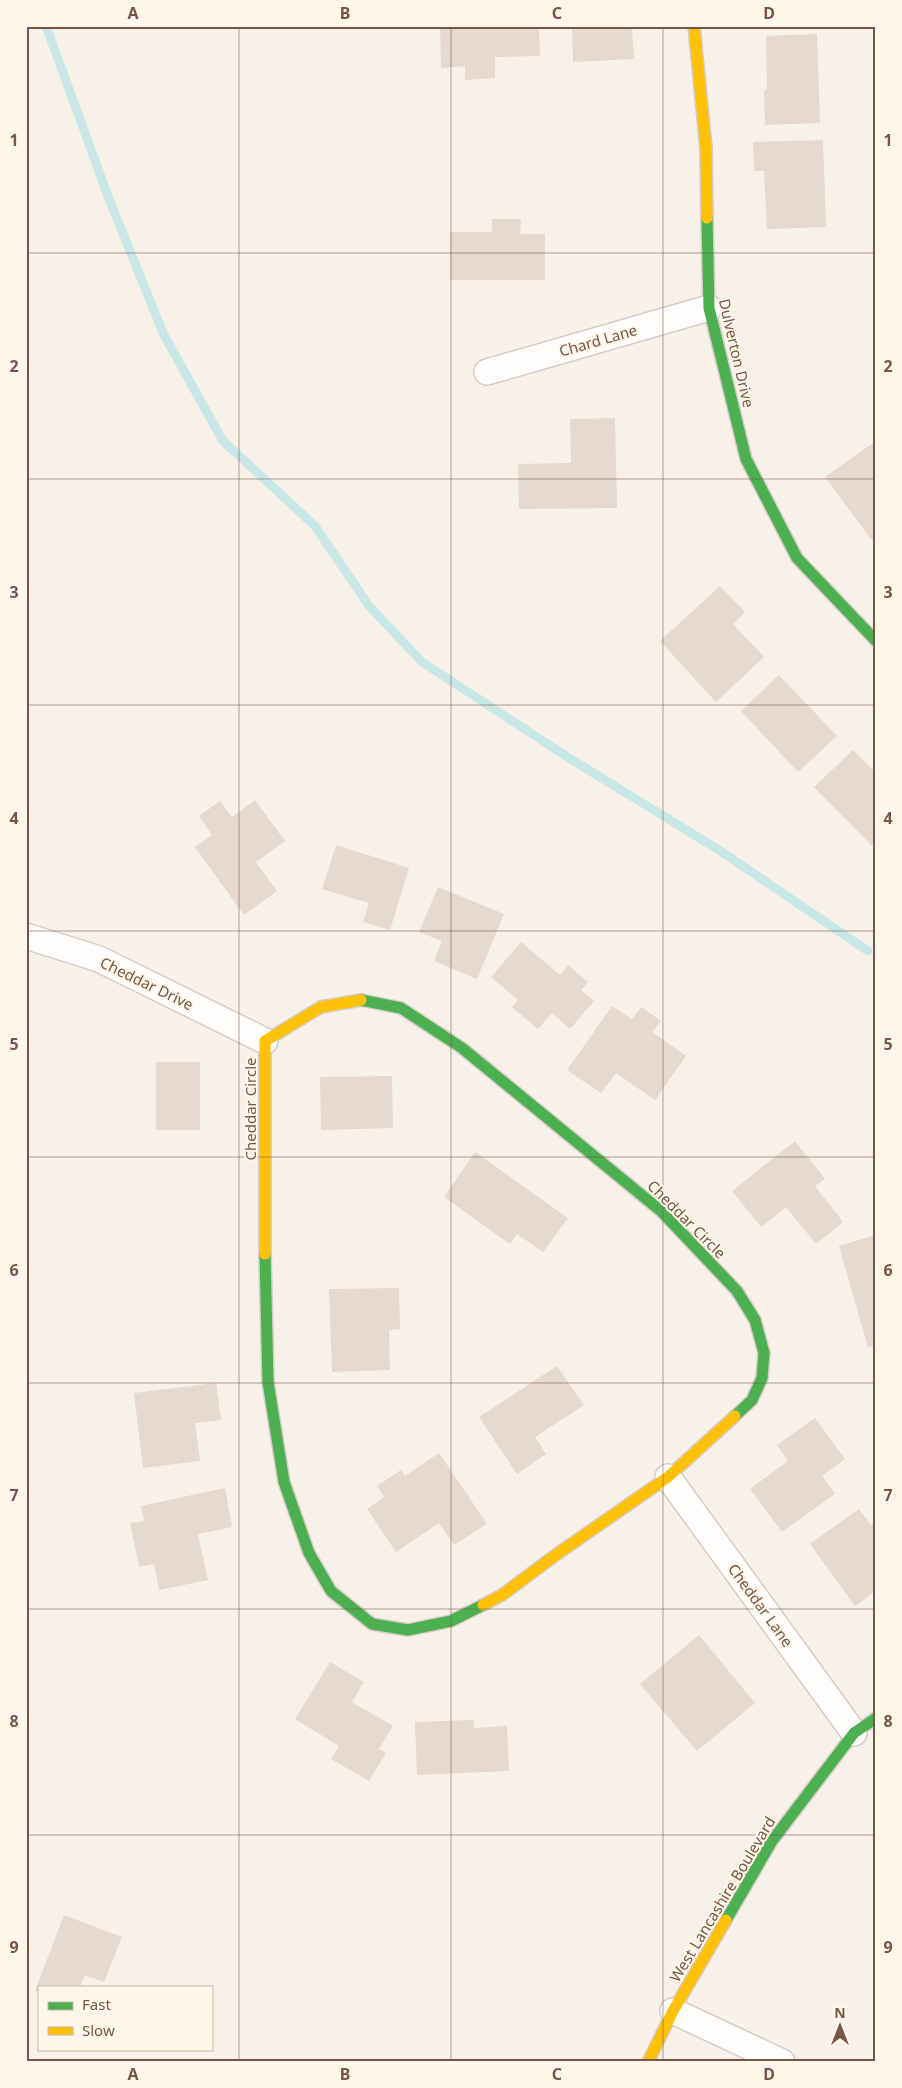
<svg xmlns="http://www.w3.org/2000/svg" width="902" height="2088" font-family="'Noto Sans',sans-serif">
	<rect width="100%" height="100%" fill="#f8f1e9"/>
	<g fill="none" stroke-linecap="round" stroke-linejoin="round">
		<path stroke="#cae7e8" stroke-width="9" d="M46 26 109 199 164 335 223 441 315 526 369 606 422 662 569 758 719 850 868 951"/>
	</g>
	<path fill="#e5d9d0" d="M440 26H539L540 56 495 57V78L465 80V66L441 68Z
		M572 26H632L634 59 573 62Z
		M817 34 820 123 765 125 764 90H767L766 36Z
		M823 140 826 227 767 229 764 171H754L753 142Z
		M492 219H521L520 234H545V280H450V232H492Z
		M615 418 617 508 519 509 518 464 571 463 570 419Z
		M876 441V546L825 477Z
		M720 586 745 612 733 624 764 657 716 702 660 641Z
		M779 675 837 736 798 772 741 711Z
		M853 750 876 773V842L872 846 814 787Z
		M255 800 285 841 256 862 277 891 244 915 195 847 212 835 199 816 220 801 232 817Z
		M336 845 409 868 390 930 363 922 369 903 322 889Z
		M438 887 504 914 477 979 434 961 442 941 419 932Z
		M521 942 560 975 568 965 588 982 581 990 594 1001 570 1029 552 1013 538 1029 512 1007 518 1000 491 977Z
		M612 1006 632 1019 641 1007 661 1021 652 1032 686 1056 655 1100 616 1073 601 1093 567 1070Z
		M156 1062H200V1130H156Z
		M392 1076 393 1128 321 1130 320 1077Z
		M795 1141 825 1179 815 1186 843 1222 816 1244 786 1207 761 1227 732 1191Z
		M475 1152 568 1218 543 1252 517 1234 510 1244 444 1197Z
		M876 1235V1345L868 1347 839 1246Z
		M399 1288 400 1329 389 1330 390 1370 332 1372 329 1289Z
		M557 1366 584 1405 535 1437 546 1454 517 1474 479 1417Z
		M216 1383 221 1420 195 1423 200 1461 143 1468 134 1393Z
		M815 1418 845 1459 822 1476 835 1494 782 1532 750 1489 788 1461 777 1445Z
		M439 1453 487 1524 454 1545 439 1523 396 1552 367 1509 384 1497 377 1486 401 1470 405 1476Z
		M225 1488 232 1527 198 1534 208 1580 159 1590 154 1564 139 1567 130 1523 144 1521 141 1506Z
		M859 1509 871 1525 876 1522V1591L855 1606 810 1544Z
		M699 1635 755 1703 697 1751 640 1684Z
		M330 1662 364 1682 352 1702 393 1726 379 1749 386 1753 369 1781 331 1759 339 1746 295 1719Z
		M474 1720V1728L507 1726 509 1771 417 1775 415 1722Z
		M64 1915 122 1937 104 1982 85 1975 80 1987H39V1992L35 1991Z"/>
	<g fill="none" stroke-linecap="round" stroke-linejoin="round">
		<defs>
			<path id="street" d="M487 372 709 308
				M26 936 99 959 265 1041
				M668 1477 854 1733
				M673 2011 782 2062"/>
			<path id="fast" d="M707 218 709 308 746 459 797 558 876 641
				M361 1000 401 1008 462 1048 661 1211 737 1291 755 1320 764 1353 762 1378 752 1400 735 1416
				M265 1254 268 1382 284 1482 309 1553 331 1591 372 1624 408 1630 451 1621 483 1605
				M726 1920 772 1841 854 1733 876 1718"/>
			<path id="slow" d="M694 26 706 148 707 218
				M265 1254V1041L321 1007 361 1000
				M483 1605 502 1595 557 1554 668 1477 735 1416
				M648 2062 673 2011 726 1920"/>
		</defs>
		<use href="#street" stroke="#d6ccc6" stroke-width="28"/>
		<use href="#fast" stroke="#d6ccc6" stroke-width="14"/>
		<use href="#slow" stroke="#d6ccc6" stroke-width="14"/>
		<use href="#street" stroke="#fefdfc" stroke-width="25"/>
		<use href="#fast" stroke="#4caf50" stroke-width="11"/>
		<use href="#slow" stroke="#ffc107" stroke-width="11"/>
	</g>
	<path fill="none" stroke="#775647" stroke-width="1" stroke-opacity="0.55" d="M239 26V2062M451 26V2062M663 26V2062M26 253H876M26 479H876M26 705H876M26 931H876M26 1157H876M26 1383H876M26 1609H876M26 1835H876"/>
	<g text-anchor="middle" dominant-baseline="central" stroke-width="4" stroke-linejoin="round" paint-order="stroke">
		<g font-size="15" fill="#775647" stroke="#fff6ea">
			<text transform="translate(598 340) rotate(-16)">Chard Lane</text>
			<text transform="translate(737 353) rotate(77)">Dulverton Drive</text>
			<text transform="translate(147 983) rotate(26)">Cheddar Drive</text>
			<text transform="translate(250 1109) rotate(-90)">Cheddar Circle</text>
			<text transform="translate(687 1219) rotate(45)">Cheddar Circle</text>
			<text transform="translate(761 1605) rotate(54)">Cheddar Lane</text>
			<text transform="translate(722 1899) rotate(-59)">West Lancashire Boulevard</text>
		</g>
	</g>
	<rect width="902" height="2088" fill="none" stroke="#fff6ea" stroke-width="55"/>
	<rect x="38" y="1986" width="175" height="65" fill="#fff6ea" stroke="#c9b6a9"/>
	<rect x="48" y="2002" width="25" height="8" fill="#4caf50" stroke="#c9b6a9"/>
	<text x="82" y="2010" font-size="15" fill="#775647">Fast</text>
	<rect x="48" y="2027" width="25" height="8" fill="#ffc107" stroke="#c9b6a9"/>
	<text x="82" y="2036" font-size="15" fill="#775647">Slow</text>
	<g transform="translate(840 2026)" stroke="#fff6ea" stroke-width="4" paint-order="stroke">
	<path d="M0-4L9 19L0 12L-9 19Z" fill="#775647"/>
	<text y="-8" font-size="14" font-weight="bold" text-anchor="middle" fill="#775647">N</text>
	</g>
	<rect x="28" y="28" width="846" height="2032" fill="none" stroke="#775647" stroke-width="2"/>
	<g font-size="16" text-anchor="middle" font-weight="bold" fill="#775647">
		<text x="133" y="19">A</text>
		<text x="345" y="19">B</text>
		<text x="557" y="19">C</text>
		<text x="769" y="19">D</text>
		<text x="14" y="146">1</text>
		<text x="888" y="146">1</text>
		<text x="14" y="372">2</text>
		<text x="888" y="372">2</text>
		<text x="14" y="598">3</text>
		<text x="888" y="598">3</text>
		<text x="14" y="824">4</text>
		<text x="888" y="824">4</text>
		<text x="14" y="1050">5</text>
		<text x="888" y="1050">5</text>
		<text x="14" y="1276">6</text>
		<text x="888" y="1276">6</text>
		<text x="14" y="1501">7</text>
		<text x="888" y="1501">7</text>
		<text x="14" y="1727">8</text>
		<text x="888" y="1727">8</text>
		<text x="14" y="1953">9</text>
		<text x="888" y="1953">9</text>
		<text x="133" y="2080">A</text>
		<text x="345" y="2080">B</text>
		<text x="557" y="2080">C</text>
		<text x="769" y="2080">D</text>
	</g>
</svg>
